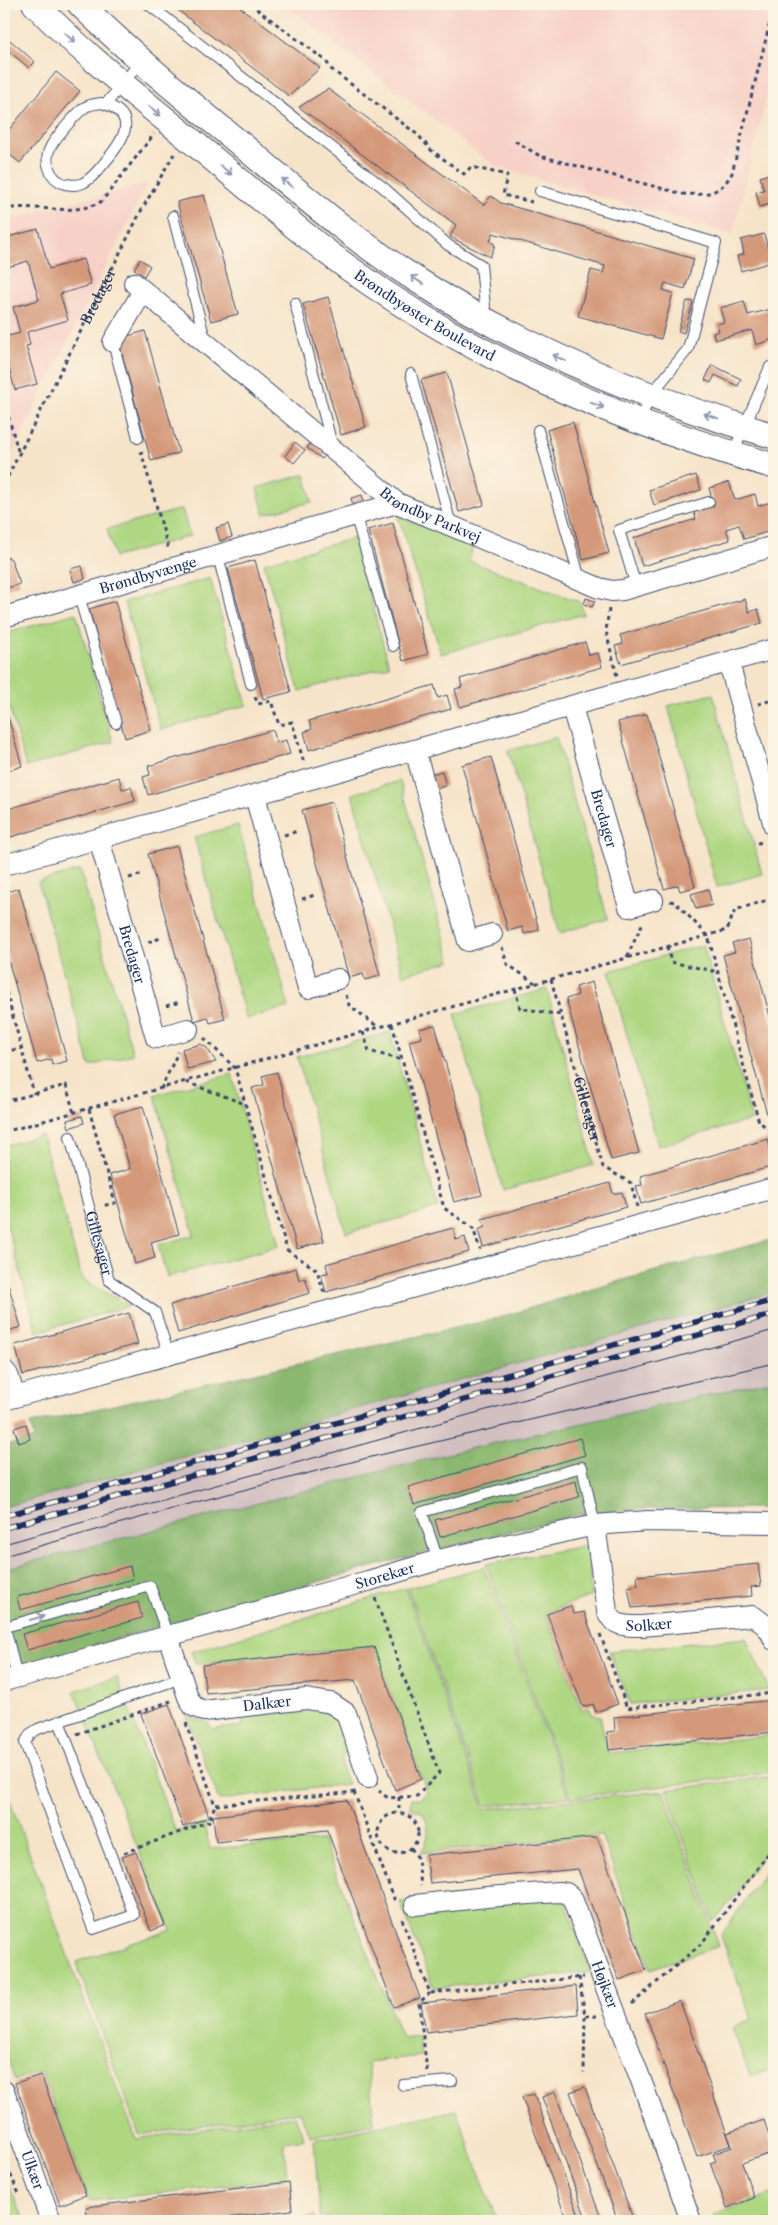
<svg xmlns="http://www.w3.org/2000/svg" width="778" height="2225" font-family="'Libre Caslon Text',serif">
	<rect width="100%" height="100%" fill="#fcf5e5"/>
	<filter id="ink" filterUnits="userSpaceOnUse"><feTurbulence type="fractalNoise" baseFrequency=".02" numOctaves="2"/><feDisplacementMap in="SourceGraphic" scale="10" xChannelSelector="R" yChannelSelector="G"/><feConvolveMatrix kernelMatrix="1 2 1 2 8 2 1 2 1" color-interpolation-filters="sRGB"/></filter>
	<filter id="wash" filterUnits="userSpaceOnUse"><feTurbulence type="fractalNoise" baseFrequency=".0096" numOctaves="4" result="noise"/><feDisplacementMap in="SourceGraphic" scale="20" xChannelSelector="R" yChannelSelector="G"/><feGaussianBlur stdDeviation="1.12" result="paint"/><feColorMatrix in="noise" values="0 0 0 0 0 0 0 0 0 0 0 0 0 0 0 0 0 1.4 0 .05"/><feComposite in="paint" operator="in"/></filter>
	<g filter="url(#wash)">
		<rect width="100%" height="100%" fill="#f6e4c9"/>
		<path fill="#f7d1c7" d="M284 4H774V66L733 235 496 167Z
			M148 182 4 469V221Z"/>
		<path fill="#d2bfc0" d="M774 1292V1380L451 1453 4 1569V1507Z"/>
		<path fill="#afd782" stroke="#658370" d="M305 474 312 502 264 514 257 488Z
			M182 509 190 536 115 557 107 529Z
			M398 516 473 546 469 561 580 602 584 614 441 654Z
			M354 538 389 666 299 691 264 563Z
			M210 578 247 705 161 730 124 602Z
			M76 613 113 742 26 767 4 689V634Z
			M713 694 762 874 717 887 668 706Z
			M556 737 608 919 560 933 508 751Z
			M400 781 451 961 403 975 352 794Z
			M238 825 289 1007 246 1019 194 837Z
			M80 870 133 1054 90 1066 38 882Z
			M703 945 752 1120 658 1146 609 971Z
			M547 989 594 1165 503 1190 455 1014Z
			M390 1032 438 1208 346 1233 297 1057Z
			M232 1074 279 1246 167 1277 158 1245 194 1235 155 1095Z
			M42 1135 82 1279 130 1306 37 1332 4 1214V1146Z
			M589 1545 591 1596 545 1613 582 1710 589 1707 592 1714 600 1716 608 1753 774 1735V1772L571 1798 486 1564Z
			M484 1567 569 1797 485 1806 408 1588Z
			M406 1588 484 1809 663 1791 719 1946 650 1969 601 1835 421 1853C430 1837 431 1826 421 1811L410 1808 411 1799H420L427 1792 373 1646 196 1664 191 1652Z
			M746 1638 769 1690 630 1704 609 1651Z
			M117 1677 176 1832 204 1824 210 1849 323 1840 402 2038 419 2036 421 2056 368 2062 374 2124 311 2137 299 2112 139 2135 76 1962 171 1930 74 1691Z
			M316 1709C339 1716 340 1730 348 1751L341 1759 342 1769 348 1784 219 1800 186 1714 197 1720 208 1722 212 1729 243 1726 242 1717Z
			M774 1776V1839L731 1901 713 1922 666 1790Z
			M4 1785 136 2139 295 2116 304 2139 284 2142 287 2179 89 2201 42 2072 15 2080 4 2047Z
			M774 1858V2082L770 2070 750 2076 732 2027 752 2019 721 1936Z
			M561 1889 591 1972 434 1988 400 1902Z
			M456 2110 497 2221H322L320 2215 314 2140Z
			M4 2174 25 2221H4Z
			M774 2193V2221H717L714 2215Z"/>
		<path fill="#8bb870" stroke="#537467" d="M774 1239V1292L4 1507V1446L34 1439 30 1424 494 1319 626 1279Z
			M774 1380V1508L644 1509 585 1513 408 1557 177 1621 4 1672V1569L451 1453Z"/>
		<g id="blocks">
			<path fill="#d4997a" d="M170 4H236L320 68 289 96Z
				M10 40 35 62 29 68 4 47Z
				M56 72 80 91 20 163 4 150V136Z
				M328 89 484 205 491 196 501 203 694 259 685 289 665 283 663 290 673 293 661 339 578 316 591 270 603 273 605 266 493 233 490 241 495 245 490 257 450 237 456 225 299 107Z
				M774 172V203L760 207 756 192 764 190 760 177Z
				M204 195 238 314 211 321 177 202Z
				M38 229 49 269 83 259 91 285 60 294 68 320 27 332 30 345 26 346 37 384 15 390 4 350V337L20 333 13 307 39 300 28 261 4 268V238Z
				M764 234 768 248 774 246V269L772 262 741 271 737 256 744 254 741 240Z
				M140 259 150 266 144 276 134 269Z
				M328 297 366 427 341 435 303 304Z
				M687 301 693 302 684 333 678 331Z
				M744 301 748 315 771 309 774 319V339L756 345 752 330 715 340 713 333 719 331 717 324 724 322 720 308Z
				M145 331 179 453 151 461 118 339Z
				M712 365 741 379 738 386 715 375 711 383 705 380Z
				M447 373 484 505 459 512 421 380Z
				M573 422 609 553 583 560 547 430Z
				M295 442 305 450 294 463 285 456Z
				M311 442 326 453 322 459 307 448Z
				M696 475 701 490 654 505 649 490Z
				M729 482 735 500 755 494 758 506 774 501V530L744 539 739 525 726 529 730 540 642 566 634 538 696 519 694 512 714 506 709 488Z
				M362 495 366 508 355 511 351 498Z
				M393 523 428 654 403 661 368 530Z
				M228 524 232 537 220 541 216 528Z
				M7 557 11 559 20 584 4 589V568Z
				M255 560 291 692 263 699 228 568Z
				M82 566 85 579 74 582 70 569Z
				M586 598 595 601 592 607 584 604Z
				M745 599 749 612 758 609 762 623 621 664 615 646 623 644 620 635Z
				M115 601 151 730 125 738 89 609Z
				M585 642 589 655 598 653 602 667 460 707 455 689 462 687 460 679Z
				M434 685 438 698 447 695 451 709 309 750 304 732 312 729 309 721Z
				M4 703 22 766 4 772Z
				M647 714 695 887 680 891 678 885 664 889 618 722Z
				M273 730 277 743 286 740 290 754 148 795 143 777 150 775 148 766Z
				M491 757 539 930 524 934 522 927 508 931 462 765Z
				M442 771 446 786 434 789 430 774Z
				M119 777 122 789 131 787 135 801 4 839V810Z
				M332 802 380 976 365 980 363 974 349 978 302 810Z
				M177 846 225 1019 210 1023 208 1017 194 1021 148 854Z
				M19 888 67 1061 52 1065 51 1059 37 1063 4 945V893Z
				M708 889 712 905 696 909 691 894Z
				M749 939 774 1031V1116L768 1118 723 955 735 952 732 943Z
				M592 982 639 1153 611 1160 566 999 578 995 576 987Z
				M435 1025 482 1195 454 1202 409 1041 422 1038 419 1029Z
				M201 1044 207 1048 216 1062 187 1069 182 1049Z
				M277 1072 324 1241 297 1249 252 1088 264 1085 262 1076Z
				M143 1106 179 1234 151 1242 155 1258 135 1264 110 1175 130 1169 114 1114Z
				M82 1116 84 1123 69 1128 67 1120Z
				M768 1139 771 1152 774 1151V1166L641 1204 636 1186 642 1185 640 1176Z
				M610 1183 613 1194 622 1192 626 1207 483 1247 478 1230 485 1227 482 1219Z
				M453 1228 456 1240 465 1237 469 1252 326 1292 321 1274 328 1273 326 1264Z
				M296 1268 299 1280 305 1278 310 1293 178 1333 170 1305Z
				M4 1271 21 1327 4 1332Z
				M129 1313 138 1344 23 1375 15 1345Z
				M26 1424 30 1439 19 1443 14 1428Z
				M580 1438 585 1455 414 1505 408 1487Z
				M576 1481 579 1497 440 1537 435 1520Z
				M774 1563V1579L769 1564Z
				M758 1564 761 1586 751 1587 752 1596 632 1608 628 1587 638 1585 637 1576Z
				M130 1566 133 1579 20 1610 17 1597Z
				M138 1602 142 1618 27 1650 22 1634Z
				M570 1606 574 1614 584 1612 618 1704 596 1712 593 1704 583 1707 547 1614Z
				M374 1647 421 1779 395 1790 355 1680 206 1693 202 1665Z
				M774 1700V1732L609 1750 607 1732 615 1731 614 1717Z
				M169 1704 209 1817 183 1827 141 1714Z
				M347 1800 420 1998 394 2007 327 1830 216 1842 213 1816Z
				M597 1837 646 1970 619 1980 578 1869 430 1883 426 1855Z
				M136 1852 165 1925 151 1931 122 1857Z
				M576 1986 578 2014 426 2032 421 2003Z
				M680 2001 731 2145 697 2157 645 2013Z
				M41 2075 86 2195 60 2205 15 2083Z
				M585 2087 594 2113 634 2221H618L570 2092Z
				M555 2092 602 2221H587L542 2097Z
				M534 2094 581 2221H567L522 2097Z
				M764 2120 774 2152 742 2163 754 2198 727 2208 710 2163 716 2161 713 2154 732 2147 727 2133Z
				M289 2182 292 2210 201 2221H88L86 2207Z
				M315 2214 317 2221H294Z"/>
		</g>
	</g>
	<g filter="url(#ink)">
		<use href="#blocks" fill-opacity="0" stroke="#3c4a6e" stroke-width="1"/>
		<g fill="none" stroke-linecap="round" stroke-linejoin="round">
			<defs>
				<g id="service">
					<path d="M148 4 384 188 448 245 481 265 486 317"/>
					<path d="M102 103C141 115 123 141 105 162 99 169 92 179 83 183 77 186 71 185 65 184 49 179 43 160 51 146 57 136 75 115 84 108 89 104 96 104 102 103Z"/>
					<path d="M106 104 141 61"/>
					<path d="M540 191 716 243 688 349 650 396 640 421"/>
					<path d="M173 216 205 339"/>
					<path d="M295 303 332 445"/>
					<path d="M113 342 138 438"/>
					<path d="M411 374 451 525"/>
					<path d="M538 430 580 579"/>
					<path d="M733 453 770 367 774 368"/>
					<path d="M356 517 393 646"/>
					<path d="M218 556 251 684"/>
					<path d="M636 586 619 530 709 502"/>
					<path d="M79 596 116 723"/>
					<path id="s3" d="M70 1137 109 1280 155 1312 169 1355"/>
					<path d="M438 1560 422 1512 582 1467 595 1525"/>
					<path d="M17 1677 5 1627 150 1586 168 1636"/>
					<path d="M59 1721 134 1915 93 1929 25 1743 30 1734 38 1729 181 1678"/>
					<path d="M403 2085 452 2081"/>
				</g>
				<g id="minor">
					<path id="s4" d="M134 283 397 503 599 588 612 591 623 590 774 546"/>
					<path d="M113 342 143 291"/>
					<path id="s5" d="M4 617 397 503"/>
					<path d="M729 663 774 826"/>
					<path id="s6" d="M572 707 629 907 653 900"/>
					<path d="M415 750 468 941 492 934"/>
					<path d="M255 796 308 988 338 979"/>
					<path id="s7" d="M99 839 156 1038 188 1029"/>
					<path d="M4 865 774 649"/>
					<path d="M4 1370 8 1375 15 1397"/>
					<path d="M4 1400 774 1188"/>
					<path id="s8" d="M595 1525 607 1611C613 1627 627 1626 642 1626L753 1616C763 1623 770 1628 774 1640"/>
					<path id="s9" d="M168 1636 188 1697 193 1706 204 1711 306 1699 331 1703 346 1713 368 1778"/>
					<path id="s10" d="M4 1681 368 1581 438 1560 595 1525 648 1521 774 1523"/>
					<path id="s11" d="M415 1905 487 1897 558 1892 566 1893 572 1898 645 2091 691 2221"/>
					<path id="s12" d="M4 2091 51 2221"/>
				</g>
				<g id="tertiary">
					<path id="s13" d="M35 4C82 53 136 95 188 138 242 182 294 229 350 269 478 361 623 423 774 466"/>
					<path d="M80 4C131 54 188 101 243 146 300 193 355 241 417 280 528 351 649 400 774 436"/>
				</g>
			</defs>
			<use href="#service" stroke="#3c4a6e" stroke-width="12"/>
			<use href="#minor" stroke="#3c4a6e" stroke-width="22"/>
			<use href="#tertiary" stroke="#3c4a6e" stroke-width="27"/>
			<g stroke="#3c4a6e" stroke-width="3" stroke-dasharray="4 4" stroke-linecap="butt">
				<path d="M250 4 326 61 331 69 418 135 431 150 464 174 471 167 507 175 503 195 532 202"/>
				<path d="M515 141 540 156 683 194C705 195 720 195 732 173L774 7"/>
				<path d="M4 209C36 203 73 218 102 201L154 134"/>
				<path d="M4 401 19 454"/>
				<path d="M141 451 169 551"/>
				<path id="s1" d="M4 484 141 211 174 154"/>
				<path d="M609 609 606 631 617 676"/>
				<path d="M255 697 258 704 271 701 279 725 292 722 304 763"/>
				<path d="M758 704 769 701"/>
				<path d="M284 835 298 831"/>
				<path d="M757 843 764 842"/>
				<path d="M129 878 143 874"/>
				<path d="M302 899 315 895"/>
				<path d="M670 901 675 902 708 936 759 1122 774 1132"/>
				<path d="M148 942 161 938"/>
				<path d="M502 947 507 964 535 983"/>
				<path d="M667 947 671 962 718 972"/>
				<path d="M627 957 643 922"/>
				<path id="s2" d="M551 979 603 1167 631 1183 637 1207"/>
				<path d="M4 984 34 1094"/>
				<path d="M515 989 520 1008 561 1015"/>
				<path d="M346 995 349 1005 378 1027"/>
				<path d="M166 1006 180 1002"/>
				<path d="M392 1024 444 1208 473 1228 480 1250"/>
				<path d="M363 1032 369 1051 402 1060"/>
				<path d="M204 1038 235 1068 287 1250 317 1270 324 1293"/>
				<path d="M4 1052 22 1048"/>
				<path d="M186 1082 245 1104"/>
				<path d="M161 1089 178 1052"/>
				<path d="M4 1102 66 1085 74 1113"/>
				<path d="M89 1109 115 1203 101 1206"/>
				<path d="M4 1132 727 930 735 910 774 898"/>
				<path d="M375 1598 439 1773 417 1796 388 1798 379 1791"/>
				<path d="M600 1634 627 1708 774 1693"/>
				<path d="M186 1723 215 1805 356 1792"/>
				<path d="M77 1734 171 1701"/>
				<path d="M354 1792 396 1904"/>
				<path d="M399 1797V1812"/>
				<circle cx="398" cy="1833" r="20"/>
				<path d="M411 1848 418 1858 421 1886"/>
				<path d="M124 1853 212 1820 211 1815 215 1805"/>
				<path d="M402 1919 430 1993 584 1977"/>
				<path d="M579 1977 585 2016 584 2073"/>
				<path d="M632 2004 702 1943 774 1846"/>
				<path d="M585 2016H598"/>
				<path d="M427 2071 419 2003 430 1993"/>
				<path d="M4 2160 20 2196"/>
			</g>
			<use href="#service" stroke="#fff" stroke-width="10"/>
			<use href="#minor" stroke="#fff" stroke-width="20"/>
			<use href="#tertiary" stroke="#fff" stroke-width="25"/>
			<path stroke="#1b2f5e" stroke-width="1" d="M4 1544 774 1330
				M4 1556 189 1504 367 1458 774 1363"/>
			<defs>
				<path id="rail" d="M4 1516 774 1300
					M4 1528 774 1314"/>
			</defs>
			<use href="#rail" stroke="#1b2f5e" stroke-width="5.5"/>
			<use href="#rail" stroke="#fcf5e5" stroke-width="4" stroke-dasharray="11" stroke-linecap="butt"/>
		</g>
		<defs><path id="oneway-shaft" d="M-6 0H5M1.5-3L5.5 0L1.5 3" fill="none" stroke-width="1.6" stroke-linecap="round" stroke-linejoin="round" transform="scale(1.25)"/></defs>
		<g stroke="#8d97ae">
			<use href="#oneway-shaft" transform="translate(70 38) rotate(42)"/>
			<use href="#oneway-shaft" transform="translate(155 111) rotate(40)"/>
			<use href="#oneway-shaft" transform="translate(226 170) rotate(40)"/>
			<use href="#oneway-shaft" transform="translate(287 183) rotate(-141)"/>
			<use href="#oneway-shaft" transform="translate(417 280) rotate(-147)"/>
			<use href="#oneway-shaft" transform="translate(559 358) rotate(-156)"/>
			<use href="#oneway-shaft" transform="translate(597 405) rotate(21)"/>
			<use href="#oneway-shaft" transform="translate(711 416) rotate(-162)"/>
			<use href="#oneway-shaft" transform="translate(37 1618) rotate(-16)"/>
		</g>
	</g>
	<g text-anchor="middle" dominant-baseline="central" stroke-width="4" stroke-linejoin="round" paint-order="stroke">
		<g font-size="14" fill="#1b2f5e" stroke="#fcf5e5">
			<text stroke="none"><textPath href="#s1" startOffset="210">Bredager</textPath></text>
			<text stroke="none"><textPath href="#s13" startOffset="500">Brøndbyøster Boulevard</textPath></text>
			<text stroke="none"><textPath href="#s4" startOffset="378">Brøndby Parkvej</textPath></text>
			<text stroke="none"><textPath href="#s5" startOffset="150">Brøndbyvænge</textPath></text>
			<text stroke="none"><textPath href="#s6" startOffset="116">Bredager</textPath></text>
			<text stroke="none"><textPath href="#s7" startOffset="120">Bredager</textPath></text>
			<text stroke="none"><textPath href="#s2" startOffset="135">Gillesager</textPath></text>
			<text stroke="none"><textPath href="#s3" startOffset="110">Gillesager</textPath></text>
			<text stroke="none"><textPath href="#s10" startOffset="395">Storekær</textPath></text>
			<text stroke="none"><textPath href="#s8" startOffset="135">Solkær</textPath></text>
			<text stroke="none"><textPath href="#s9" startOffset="150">Dalkær</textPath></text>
			<text stroke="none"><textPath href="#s11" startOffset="252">Højkær</textPath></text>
			<text stroke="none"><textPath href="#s12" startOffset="84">Ulkær</textPath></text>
		</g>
	</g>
	<rect width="778" height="2225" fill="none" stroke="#fcf5e5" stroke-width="20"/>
</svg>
